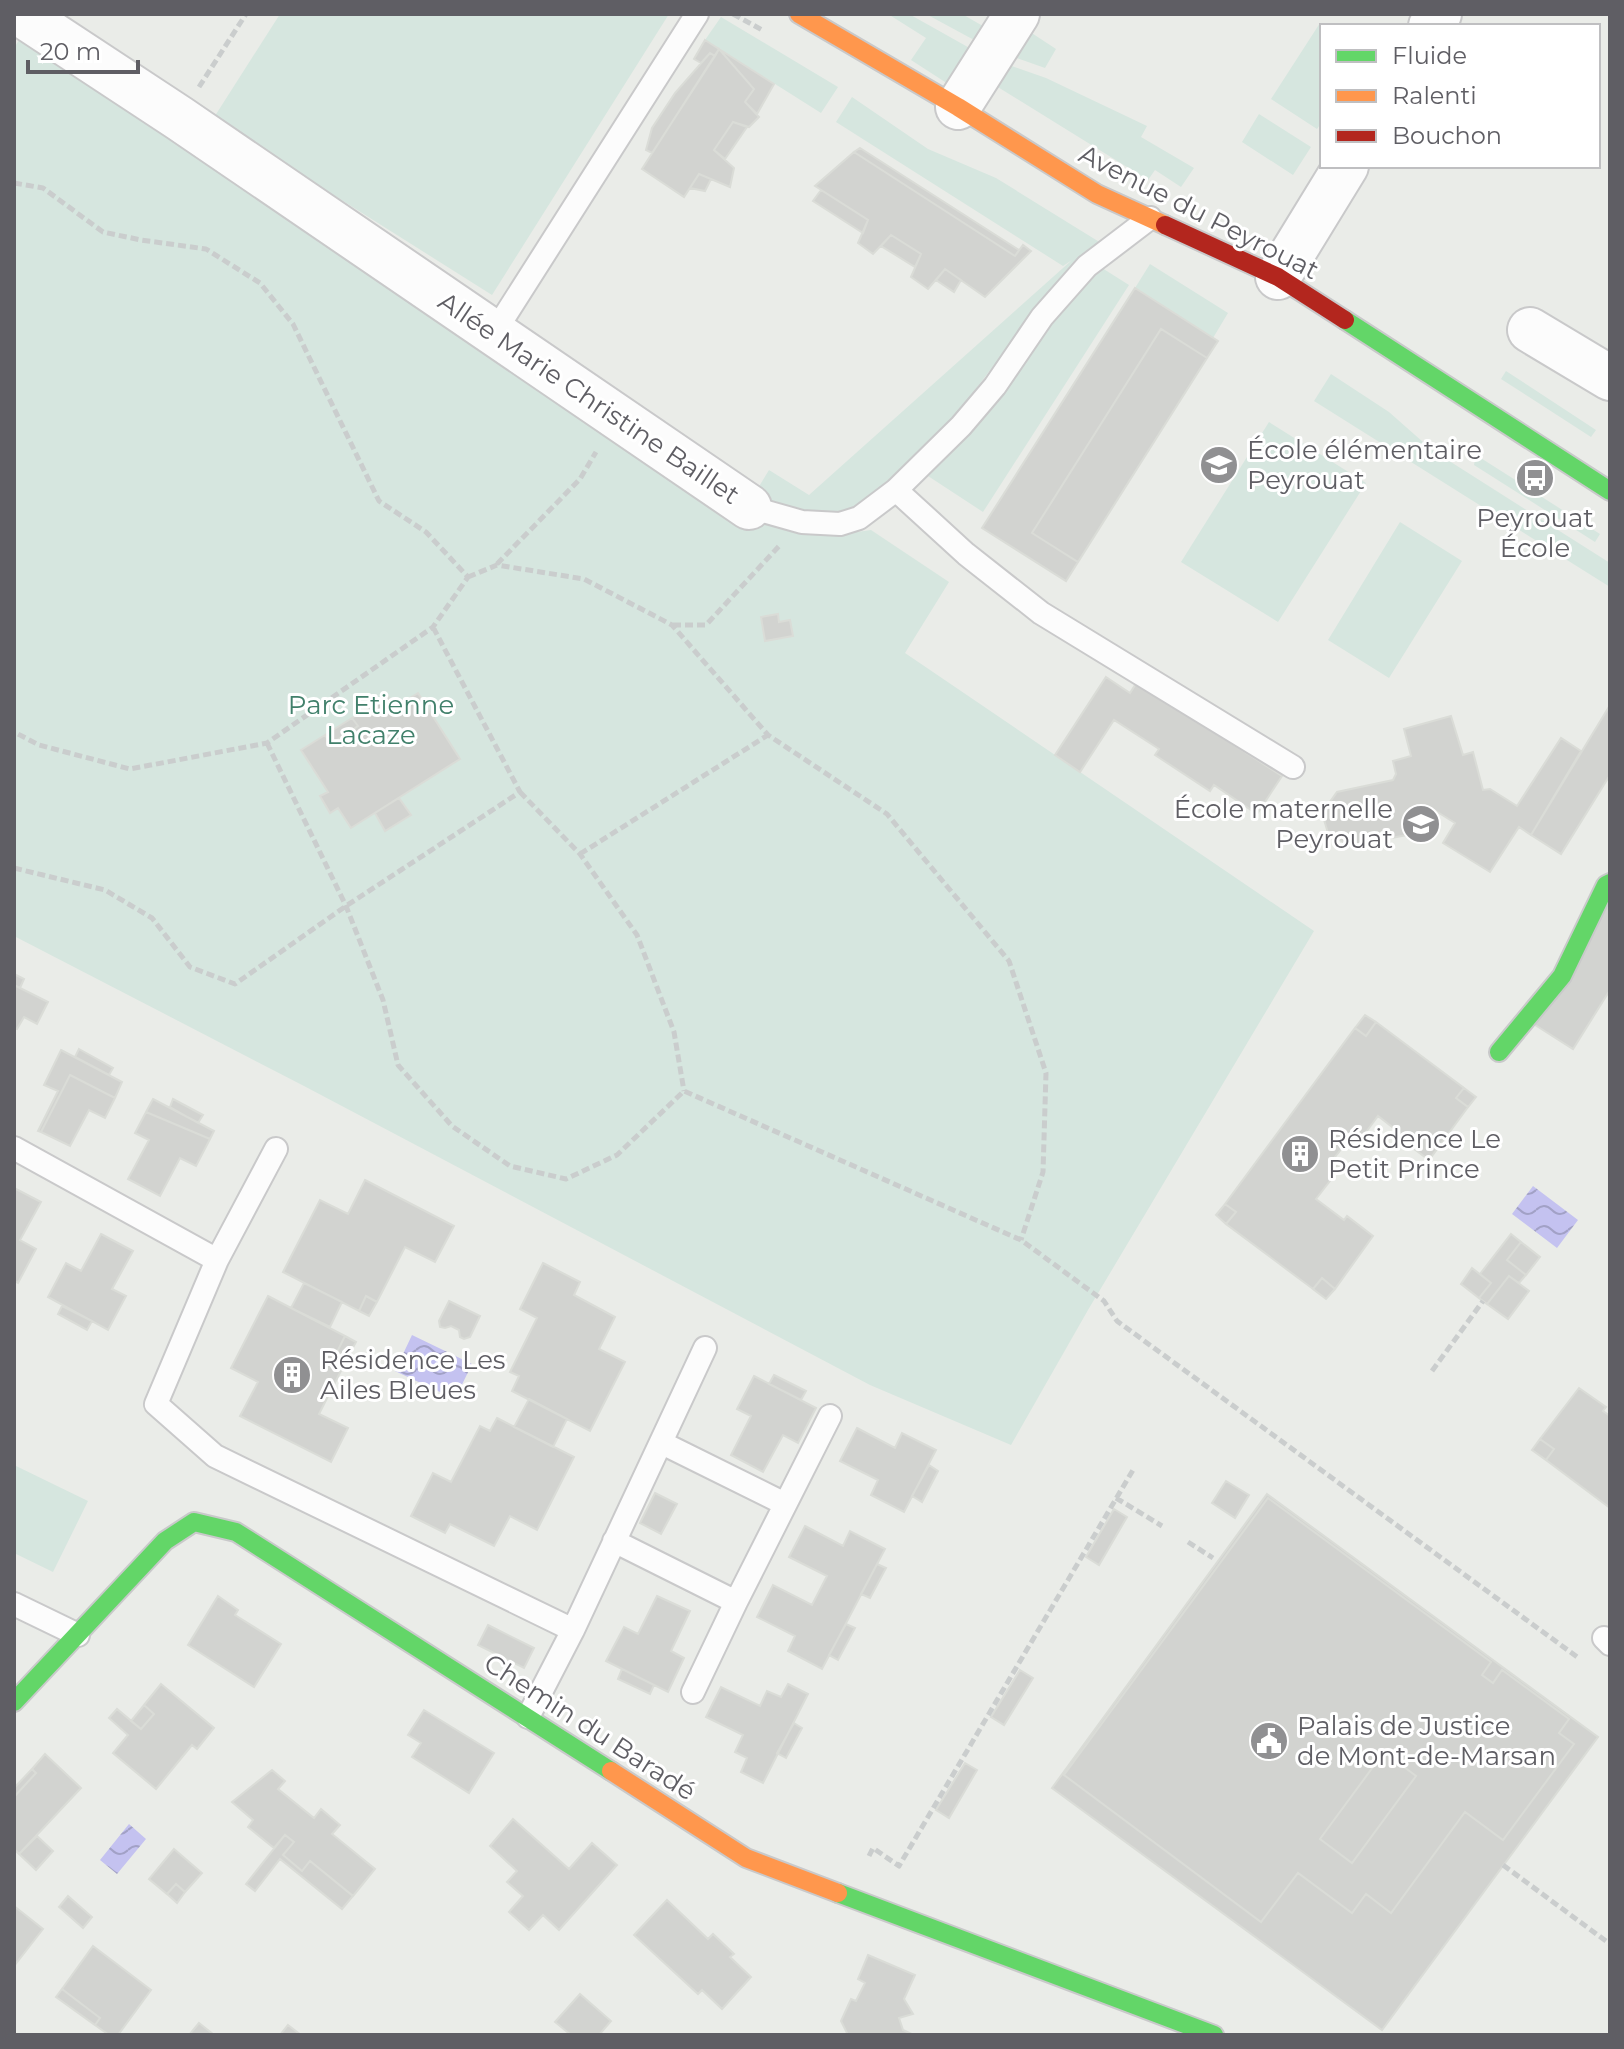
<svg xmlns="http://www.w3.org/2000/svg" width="1624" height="2049" font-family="Montserrat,sans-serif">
	<defs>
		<pattern id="water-waves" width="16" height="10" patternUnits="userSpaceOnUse" patternTransform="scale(2)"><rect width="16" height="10" fill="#c4c2f0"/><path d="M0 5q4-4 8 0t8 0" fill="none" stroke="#a2a1c6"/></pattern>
	</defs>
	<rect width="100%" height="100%" fill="#eaece8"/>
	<path fill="#d6e6df" d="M280 14H669L492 295 213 119Z
		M888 14H909L982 55 959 91 911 60 926 38Z
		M926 14H962L995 33 987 47Z
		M721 17 838 87 821 113 705 40Z
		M1320 23 1324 26H1322V122L1317 129 1271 99Z
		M1018 24 1056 49 1045 68 1000 52Z
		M21 37 781 526C813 535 838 535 871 530L949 582 905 653 1314 931 1088 1310 1011 1445 870 1385 304 1086 14 936V48Z
		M1000 62 1046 78 1147 126 1141 137 1194 168 1181 187 1155 170 1148 180 988 81Z
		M852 97 928 149 996 178 1101 243 1035 311 953 419 854 512 805 514 752 498 769 470 809 495 1072 260 1063 266 836 122Z
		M1259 114 1311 147 1293 175 1242 142Z
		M1150 264 1228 313 1213 338 1135 288Z
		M1102 268 1129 285 983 512 928 476 970 432 1051 322Z
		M1506 371 1596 430 1591 437 1501 379Z
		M1331 374 1389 412 1432 450 1610 563V587L1314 401Z
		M1269 422 1366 483 1278 622 1181 562Z
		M1476 455 1600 534 1595 542 1474 465Z
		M1400 522 1462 561 1389 678 1328 640Z
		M14 1465 88 1501 53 1572 14 1553Z"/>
	<path fill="url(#water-waves)" d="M1533 1186 1578 1220 1557 1248 1512 1214Z
		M412 1335 472 1364 455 1399 395 1371Z
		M129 1824 146 1839 117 1874 100 1860Z"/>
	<path fill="#d2d3d0" stroke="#dadcd7" stroke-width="2" fill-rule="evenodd" d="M705 40 719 49 715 56 710 53 701 63 694 59Z
		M719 49 754 89 745 102 759 117 749 127 733 122 714 150 734 168 730 187 699 174 684 197 642 169Z
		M719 49 774 84 757 114 745 102 754 89Z
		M710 53 715 56 652 153 646 150 652 128 675 93Z
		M733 122 747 127 725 159 714 150Z
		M860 148 1019 250 1015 256 854 152Z
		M854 152 1015 256 1023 245 1031 251 985 297 945 269 928 289 911 277 921 254 891 235 873 254 858 243 868 220 815 186Z
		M699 174 711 179 705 191 690 188Z
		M821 190 868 220 863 233 813 201Z
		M891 235 921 254 915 267 881 246Z
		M945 269 961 280 954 292 936 280Z
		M1135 288 1218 341 1207 358 1161 329 1032 533 1078 562 1066 581 982 528Z
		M1161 329 1207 358 1078 562 1032 533Z
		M778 614 779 622 790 620 793 636 765 641 761 617Z
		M1106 677 1130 693 1137 682 1282 776 1257 814 1214 785 1210 791 1155 755 1159 749 1114 720 1080 772 1055 755Z
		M418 693 460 759 351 828 338 808 330 813 320 796 328 792 301 750 325 735 331 744 358 726 352 718 379 700 387 712Z
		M388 696 395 707 387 712 379 700Z
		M1610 705V775L1561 854 1531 835Z
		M1451 716 1463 755 1473 752 1483 790 1490 789 1517 806 1561 738 1581 751 1531 835 1519 827 1490 872 1443 843 1455 823 1431 808 1412 834 1350 846 1328 833 1322 813 1337 792 1393 780 1396 774 1393 761 1411 756 1404 729Z
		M352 718 358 726 331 744 325 735Z
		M399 798 411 815 385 831 375 813Z
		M1610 901V990L1573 1049 1532 1023Z
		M14 974 24 979 20 988 14 985Z
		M14 985 48 1002 37 1024 24 1017 17 1029 14 1028Z
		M1365 1015 1376 1022 1366 1036 1355 1028Z
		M1376 1022 1464 1088 1456 1098 1468 1107 1429 1160 1402 1140 1405 1137 1378 1116 1355 1147 1347 1142 1331 1162 1340 1168 1316 1199 1344 1220 1347 1216 1373 1236 1335 1289 1322 1278 1313 1289 1226 1224 1236 1212 1225 1204 1355 1028 1366 1036Z
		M79 1049 113 1068 109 1075 75 1057Z
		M61 1050 122 1082 115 1098 70 1075 41 1132 38 1131 58 1091 44 1085Z
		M70 1075 115 1098 105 1118 89 1110 70 1146 41 1132Z
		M1464 1088 1476 1097 1468 1107 1456 1098Z
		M153 1099 214 1131 210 1139 146 1112Z
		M173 1099 203 1115 198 1123 170 1107Z
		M146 1112 210 1139 196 1166 180 1158 160 1196 128 1179 149 1140 135 1133Z
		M365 1180 454 1226 435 1262 405 1247 377 1302 366 1296 359 1311 283 1272 320 1200 348 1214Z
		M14 1188 41 1202 20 1240 36 1249 18 1283 14 1281Z
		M1225 1204 1236 1212 1226 1224 1216 1215Z
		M101 1234 133 1251 112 1289 126 1296 108 1330 48 1297 66 1263 81 1271Z
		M1511 1234 1521 1242 1507 1260 1526 1275 1519 1283 1509 1276 1487 1304 1479 1298 1491 1283 1480 1274Z
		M1521 1242 1540 1257 1526 1275 1507 1260Z
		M543 1263 580 1282 574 1295 615 1317 599 1349 625 1362 590 1431 512 1391 519 1376 510 1372 537 1318 520 1309Z
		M1472 1268 1491 1283 1479 1298 1461 1284Z
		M1509 1276 1529 1291 1508 1319 1487 1304Z
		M1322 1278 1335 1289 1326 1299 1313 1289Z
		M304 1283 342 1302 330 1327 291 1308Z
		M268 1296 345 1336 337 1352 348 1357 319 1414 348 1428 331 1462 240 1416 258 1382 231 1368Z
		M366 1296 377 1302 369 1316 359 1311Z
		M449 1301 480 1316 470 1337 464 1339 460 1337 459 1330 451 1326 445 1328 440 1327 439 1321Z
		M62 1306 92 1321 87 1330 58 1314Z
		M345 1336 356 1342 348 1357 337 1352Z
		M774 1375 806 1391 801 1400 769 1384Z
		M754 1376 816 1408 798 1443 783 1435 763 1472 731 1455 751 1416 737 1409Z
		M1579 1388 1606 1407 1603 1411 1610 1416V1508L1546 1460 1554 1449 1540 1439Z
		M529 1399 567 1419 553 1447 514 1427Z
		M497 1418 574 1457 537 1530 510 1516 494 1546 450 1524 445 1533 411 1516 433 1473 451 1482 480 1426 490 1431Z
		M857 1428 895 1448 902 1433 936 1450 904 1512 871 1495 878 1480 840 1461Z
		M1540 1439 1554 1449 1546 1460 1532 1450Z
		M929 1465 938 1471 922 1502 912 1496Z
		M1226 1481 1249 1495 1235 1518 1212 1503Z
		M655 1493 677 1504 661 1534 640 1523Z
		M1267 1494 1598 1737 1382 2030 1052 1788ZM1268 1498 1491 1662 1482 1675 1493 1683 1502 1670 1569 1719 1559 1733 1574 1744 1503 1840 1465 1812 1391 1913 1366 1894 1352 1913 1298 1873 1261 1922 1064 1775Z
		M1268 1498 1491 1662 1482 1675 1493 1683 1502 1670 1569 1719 1559 1733 1574 1744 1503 1840 1465 1812 1391 1913 1366 1894 1352 1913 1298 1873 1261 1922 1064 1775ZM1384 1752 1416 1776 1352 1863 1320 1839Z
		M1114 1509 1127 1517 1099 1565 1086 1557Z
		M805 1526 843 1546 850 1531 885 1549 822 1669 788 1651 795 1636 757 1617 773 1585 812 1605 827 1576 789 1557Z
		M877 1564 886 1568 870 1598 861 1594Z
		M218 1596 238 1610 235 1615 281 1644 254 1687 188 1645Z
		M657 1596 690 1611 671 1651 684 1658 668 1692 606 1661 624 1627 638 1634Z
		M846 1624 855 1628 838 1660 829 1655Z
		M488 1625 534 1648 524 1668 478 1645Z
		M622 1669 654 1685 650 1694 618 1679Z
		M1020 1670 1033 1678 1004 1725 991 1717Z
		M161 1684 214 1728 197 1749 192 1745 156 1789 113 1753 128 1735 109 1718 117 1709 141 1729 154 1714 144 1705Z
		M788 1684 808 1694 763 1783 741 1772 747 1758 735 1752 743 1735 706 1717 721 1687 760 1706 767 1691 781 1697Z
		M144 1705 154 1714 141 1729 131 1721Z
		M424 1710 494 1753 469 1793 412 1757 421 1743 408 1735Z
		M794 1723 802 1728 786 1758 777 1753Z
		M1384 1752 1416 1776 1352 1863 1320 1839Z
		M45 1754 81 1788 19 1854 14 1849V1797L36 1773 32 1769Z
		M965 1763 977 1770 949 1818 936 1810Z
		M32 1769 36 1773 14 1797V1788Z
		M272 1770 285 1781 278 1789 314 1818 321 1809 340 1825 332 1834 375 1869 353 1896 310 1861 302 1871 283 1855 294 1842 285 1835 274 1848 248 1827 253 1820 232 1802Z
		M513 1819 569 1869 592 1843 617 1865 559 1930 543 1915 529 1930 509 1912 523 1896 507 1882 517 1871 490 1846Z
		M285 1835 294 1842 283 1855 302 1871 310 1861 353 1896 342 1909 280 1859 255 1891 246 1884Z
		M37 1836 53 1851 36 1870 19 1854Z
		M174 1849 202 1873 185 1892 176 1884 167 1894 149 1879Z
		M176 1884 185 1892 177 1903 167 1894Z
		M68 1896 92 1917 83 1928 59 1907Z
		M667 1900 708 1939 713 1934 734 1954 730 1957 751 1977 722 2009 702 1990 698 1994 634 1935Z
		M14 1906 43 1929 14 1966Z
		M93 1946 151 1990 118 2035H109L95 2025 100 2018 62 1989Z
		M868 1955 915 1975 904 1999 913 2014 899 2018 903 2030 914 2035H848L841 2021 851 1999 856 2001 865 1983 858 1979Z
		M62 1989 100 2018 95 2025 56 1997Z
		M580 1994 611 2021 599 2035H571L555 2022Z
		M199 2023 213 2034 212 2035H189Z
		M288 2025 301 2035H280Z"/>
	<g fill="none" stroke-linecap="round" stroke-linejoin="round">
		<defs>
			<path id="lane" d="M494 333 697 14
				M896 490 966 554 1041 613 1293 767
				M749 507 802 522 840 524 859 518 896 490 961 426 995 386 1042 317 1087 266 1150 218
				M14 1148 217 1260
				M276 1149 217 1260 156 1404 215 1456 573 1630 528 1717
				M662 1443 785 1504
				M614 1541 736 1602 830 1416
				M14 1604 78 1635
				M573 1630 705 1348
				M1604 1638 1610 1644
				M693 1692 736 1602"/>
			<path id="street" d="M21 14 179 118 749 507
				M1431 26 1439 14
				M958 107 1017 14
				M1278 277 1346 166
				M1530 330 1610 378"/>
			<path id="fast" d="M1345 320 1610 491
				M1499 1052 1562 976 1606 885 1610 883
				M14 1702 165 1541 194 1522 236 1532 611 1771
				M838 1893 1214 2035"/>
			<path id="slow" d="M799 14 958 107 1097 194 1165 225
				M611 1771 746 1858 838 1893"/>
			<path id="jam" d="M1165 225 1278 277 1345 320"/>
		</defs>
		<use href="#lane" stroke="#c9c9ca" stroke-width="26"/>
		<use href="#street" stroke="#c9c9ca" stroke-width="48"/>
		<use href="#fast" stroke="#c9c9ca" stroke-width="22"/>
		<use href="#slow" stroke="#c9c9ca" stroke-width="22"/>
		<use href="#jam" stroke="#c9c9ca" stroke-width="22"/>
		<path stroke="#cacdcd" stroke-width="5" stroke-dasharray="8 4" stroke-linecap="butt" d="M733 14 764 31
			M199 87 246 14
			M14 183 43 188 103 232 141 240 206 249 260 283 293 324 379 501 426 532 468 577 433 627 267 743 130 769 39 745 14 732
			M497 564 580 479 596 452
			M468 577 497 565 584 579 672 625 768 735 887 814 1009 961 1046 1073 1043 1172 1021 1240
			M673 625H706L780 545
			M267 743 346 906 383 1000 398 1065 452 1126 510 1166 566 1179 617 1155 684 1091 1021 1240 1104 1301 1117 1321 1580 1659
			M520 792 580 854 637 935 674 1032 684 1091
			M580 854 768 735
			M14 868 105 890 152 918 190 967 235 984 346 906 520 792 433 627
			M1432 1371 1483 1301
			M1116 1498 1162 1526
			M1188 1542 1213 1558
			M869 1856 873 1848 899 1866 1133 1470
			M1503 1865 1610 1944"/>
		<use href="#lane" stroke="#fcfcfc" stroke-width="22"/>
		<use href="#street" stroke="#fcfcfc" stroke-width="44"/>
		<use href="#fast" stroke="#63d668" stroke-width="18"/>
		<use href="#slow" stroke="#ff974d" stroke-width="18"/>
		<use href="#jam" stroke="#b3261e" stroke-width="18"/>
	</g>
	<defs>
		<symbol id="school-disc" viewBox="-11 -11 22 22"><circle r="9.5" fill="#909092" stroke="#fff"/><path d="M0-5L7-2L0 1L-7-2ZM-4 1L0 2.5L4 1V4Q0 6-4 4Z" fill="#fff"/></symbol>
		<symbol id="bus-disc" viewBox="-11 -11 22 22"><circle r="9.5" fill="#909092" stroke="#fff"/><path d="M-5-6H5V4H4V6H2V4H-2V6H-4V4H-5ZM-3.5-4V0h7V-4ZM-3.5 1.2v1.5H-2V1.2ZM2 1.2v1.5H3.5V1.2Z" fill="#fff"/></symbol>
		<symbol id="building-disc" viewBox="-11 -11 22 22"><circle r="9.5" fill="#909092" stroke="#fff"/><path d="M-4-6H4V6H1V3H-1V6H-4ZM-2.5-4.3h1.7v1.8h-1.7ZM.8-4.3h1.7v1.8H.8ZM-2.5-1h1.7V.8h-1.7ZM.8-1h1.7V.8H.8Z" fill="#fff"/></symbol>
		<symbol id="civic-disc" viewBox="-11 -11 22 22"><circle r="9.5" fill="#909092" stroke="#fff"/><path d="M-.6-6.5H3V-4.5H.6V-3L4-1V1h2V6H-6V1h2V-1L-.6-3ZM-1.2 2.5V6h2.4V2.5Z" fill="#fff"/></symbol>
	</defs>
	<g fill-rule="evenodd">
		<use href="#school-disc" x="1197" y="443" width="44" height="44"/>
		<use href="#bus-disc" x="1513" y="456" width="44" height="44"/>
		<use href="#school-disc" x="1399" y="802" width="44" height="44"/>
		<use href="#building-disc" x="1278" y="1132" width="44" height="44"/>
		<use href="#building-disc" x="270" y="1353" width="44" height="44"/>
		<use href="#civic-disc" x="1247" y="1719" width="44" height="44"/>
	</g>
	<g text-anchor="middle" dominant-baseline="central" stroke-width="6" stroke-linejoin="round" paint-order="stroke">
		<g font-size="26" fill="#5f5e64" stroke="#fff">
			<text transform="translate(1199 212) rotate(27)">Avenue du Peyrouat</text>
			<text transform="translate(589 398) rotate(34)">Allée Marie Christine Baillet</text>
			<text transform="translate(590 1727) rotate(33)">Chemin du Baradé</text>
		</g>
		<g font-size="26" fill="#5f5e64" stroke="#fff" text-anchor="start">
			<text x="1247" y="450">École élémentaire<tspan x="1247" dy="30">Peyrouat</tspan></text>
			<text x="1535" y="518" text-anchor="middle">Peyrouat<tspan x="1535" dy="30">École</tspan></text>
			<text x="1393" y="809" text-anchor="end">École maternelle<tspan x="1393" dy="30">Peyrouat</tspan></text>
			<text x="1328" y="1139">Résidence Le<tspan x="1328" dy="30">Petit Prince</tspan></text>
			<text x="320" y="1360">Résidence Les<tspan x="320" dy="30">Ailes Bleues</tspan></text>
			<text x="1297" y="1726">Palais de Justice<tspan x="1297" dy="30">de Mont-de-Marsan</tspan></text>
		</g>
		<g font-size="26" fill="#41806b" stroke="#fff">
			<text x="371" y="705">Parc Etienne<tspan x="371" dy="30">Lacaze</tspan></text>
		</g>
	</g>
	<rect width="1624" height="2049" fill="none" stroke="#5f5e64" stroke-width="32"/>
	<rect x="1320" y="24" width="280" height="144" fill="#ffffff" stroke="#bfbfc1" stroke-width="2"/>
	<rect x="1336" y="50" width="40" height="12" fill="#63d668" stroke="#bfbfc1" stroke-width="2"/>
	<text x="1392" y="64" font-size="24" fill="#5f5e64">Fluide</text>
	<rect x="1336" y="90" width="40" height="12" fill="#ff974d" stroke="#bfbfc1" stroke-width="2"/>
	<text x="1392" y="104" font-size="24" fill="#5f5e64">Ralenti</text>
	<rect x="1336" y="130" width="40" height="12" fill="#b3261e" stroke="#bfbfc1" stroke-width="2"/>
	<text x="1392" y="144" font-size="24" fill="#5f5e64">Bouchon</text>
	<path d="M28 60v12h110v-12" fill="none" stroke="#5f5e64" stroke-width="4"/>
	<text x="40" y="60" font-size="24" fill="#5f5e64" stroke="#ffffff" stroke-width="6" paint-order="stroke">20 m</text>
</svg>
